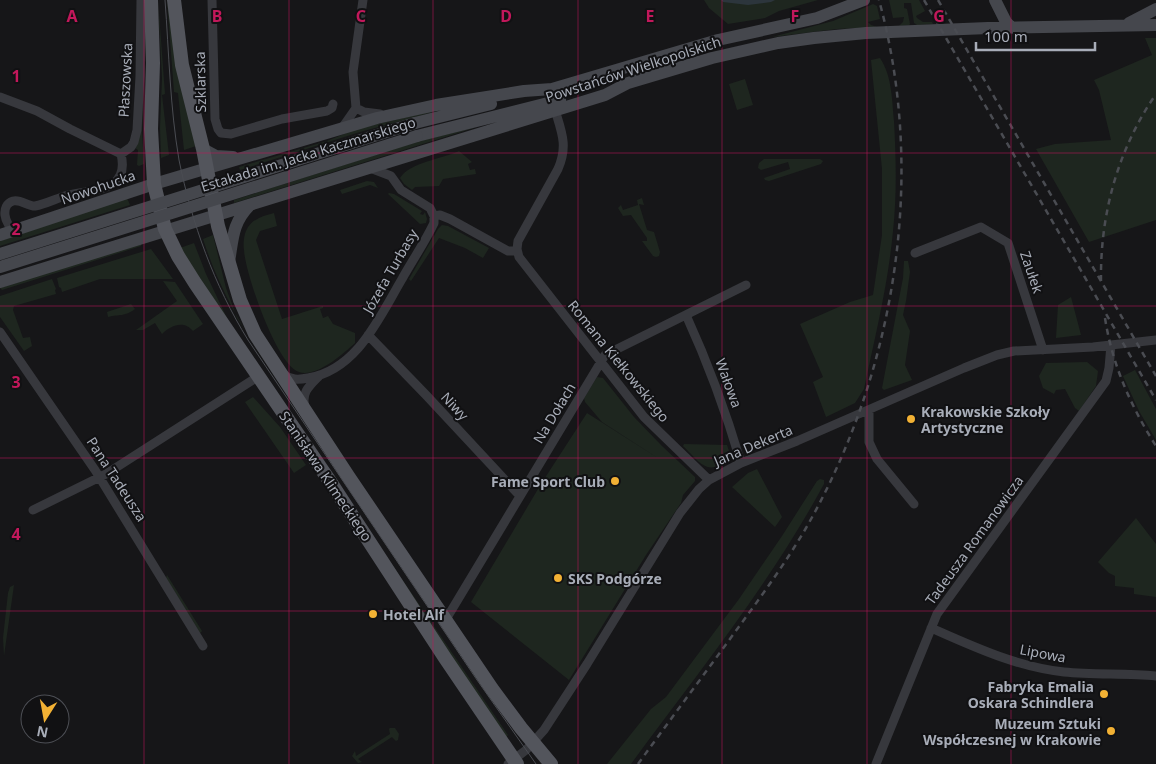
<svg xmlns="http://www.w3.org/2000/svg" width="1156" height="764" font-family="'Noto Sans',sans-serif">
	<rect width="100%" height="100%" fill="#161618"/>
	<path fill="#1e261f" d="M144 0 146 37 142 131 144 164 139 166 137 165 138 150 135 148Z
		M158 0 165 94 162 95 169 155 161 158 160 128 162 78Z
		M167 0 196 146 184 150 178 93 174 92Z
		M704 0H721L723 2 724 0H818L779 11 765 18 728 24 709 8Z
		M889 0H919L925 11 916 16 917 18 923 22H932L933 24 917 25 914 23 911 3H904V8L907 9 910 24 909 25 899 26 903 22 904 17 893 18Z
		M873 4 877 6 880 19 868 22 871 25 877 27 837 29 772 37 833 21Z
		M1145 38H1156V220L1089 242 1036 149 1055 144 1111 140 1099 90 1094 80 1152 55Z
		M880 58C892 76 892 100 894 121 896 158 897 194 893 231 888 285 875 337 864 389L855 403 826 417 813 382 823 377 800 324 850 302 873 295 882 235V169L871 60Z
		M745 79 753 105 737 110 729 84Z
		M463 104 360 132 240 170 239 167 327 141 356 129Z
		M477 127 234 203V200L419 141Z
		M459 151 472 162 468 164 470 170 475 169 476 174 443 179 439 186 415 187 412 190 404 184 400 178C410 162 443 159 459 151Z
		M764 159H820L823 161 821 164 769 181 765 180 764 178 790 169 788 162 761 170 758 168 759 163Z
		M367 181 374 182 378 188 370 185 342 194 340 190Z
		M389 193 394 194 422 211 420 214 423 215 425 212 427 219 426 223 420 224 388 194Z
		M127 198 130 205 0 246V241Z
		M642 198 644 205 639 204 647 230 654 232 660 252 659 256 656 257 653 256 642 241H647V238L631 215 623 216 618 208 621 205 623 210 638 205 637 200Z
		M274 213 277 226 260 231 256 240 282 319 323 306V308L320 309 323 318 328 316 333 324 355 333V343C343 354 316 378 299 372 277 366 245 273 244 250 243 245 244 235 246 231 251 219 263 216 274 213Z
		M442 225 448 226 489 248 483 258 465 248 439 238 411 281 409 279 438 229Z
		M213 235 226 288 237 318 284 390C250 340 222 298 203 239Z
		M141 242V246L2 290 0 288Z
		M194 243 206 274 227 318 370 532 508 735 506 737 435 634 180 248Z
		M151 249 173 279H100L62 292 61 288 59 287 57 278Z
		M904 261H908L910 272 906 301 903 315 910 331 905 365 912 380 884 390 882 388 903 278Z
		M52 279 56 289 55 290 56 294 14 306 13 310 23 338 30 337 32 346 24 351 0 317V296Z
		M163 281 175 282 203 324 193 331C184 320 171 325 162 334L155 323 143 330H136L177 301Z
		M1071 297 1081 335 1056 338 1058 305Z
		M131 304 135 309C124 317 120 314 108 317L107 312Z
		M1087 362 1098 371 1096 386 1079 411 1075 408 1065 389 1056 390 1054 394 1043 388 1039 376 1046 363Z
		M1135 370 1156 409V440L1139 411 1123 376Z
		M597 377 603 378 634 417 662 446 695 477V481L683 495 681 503 646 555 569 680 471 602 541 484 587 413 661 460 602 422 585 402 584 398Z
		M253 397 280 427 306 465 294 473 245 402Z
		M684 444 727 445 729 451V457C708 479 700 462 683 446Z
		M757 469 782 517 775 527 732 487 748 473Z
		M820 479 824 480V484C770 584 698 673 631 764H607L651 709 666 697 739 599 782 536 817 481Z
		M1136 518 1156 544V597L1134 594V588L1115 586V576L1109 573 1098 562Z
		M167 575 202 631 200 633 166 578Z
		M14 585 4 656 3 638 8 593 10 587Z
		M390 728H395L399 734 398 740 396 741 392 737 358 759 362 762 358 763 352 756 355 751 356 756 390 734 389 729Z"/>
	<path fill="#2c353c" d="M721 0H775L771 2 748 5 723 2Z"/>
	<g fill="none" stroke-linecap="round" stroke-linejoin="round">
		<path stroke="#37383d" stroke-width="9" d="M212 0 215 119 218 129 221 133 231 134 282 119 327 111 332 108 333 104
			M0 97 37 111 70 129 121 154 131 147 134 142 137 130 140 76 141 0
			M356 108 364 112 380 114
			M555 110C562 133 568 146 558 169L518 241 517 249 519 257 644 417 709 480
			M342 128 356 108 353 72 363 0
			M434 216 440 215 450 219 508 251H517
			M15 230C4 225 0 205 13 201 21 199 27 206 35 206 46 204 57 198 68 195 94 189 130 192 121 154
			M915 253 981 227 1008 243 1043 350
			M686 315C708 363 726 412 741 463
			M0 332 95 470 203 646
			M368 335 426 395 520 496
			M283 374C291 380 298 380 308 378 357 370 379 318 402 279 412 261 425 242 434 223V216L430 208 401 190 391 176 370 168
			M305 407C301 393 309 386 319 376
			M869 411V442L877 459 914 504
			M33 510 106 474 259 376
			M445 621 605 355 746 285
			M931 628C974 647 1017 667 1064 672 1095 675 1126 673 1156 676
			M508 764 526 750 544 730 587 664 680 513 699 489 709 480 741 463 797 441 964 368 997 355 1014 351 1093 347 1156 340
			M876 764 937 614 1106 381 1109 368 1111 345"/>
		<path stroke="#45474d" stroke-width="12" d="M995 0 1006 22 1011 27
			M1129 23 1156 9
			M415 123 491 104
			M417 136 560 100
			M203 149 216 156 233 157
			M0 235 154 184 377 118 436 105 524 91 552 89 718 40 817 18 864 0
			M229 262C233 239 232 223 250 205
			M0 282C201 219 403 157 605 95L628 83 712 58 778 43 814 38 866 33 988 28 1156 25"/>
		<path stroke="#53555c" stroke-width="14" d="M151 0 153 63 151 129 154 184 165 229 178 256 195 283 331 483 445 658 517 764
			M174 0 182 65 203 149 218 226 240 300 255 334 348 476 492 689 521 728 551 764"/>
		<path stroke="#4a4c52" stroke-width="1" d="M165 0C169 53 170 107 179 160 192 224 214 285 248 340L477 680 536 764"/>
		<path stroke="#4a4c52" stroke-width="2.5" stroke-dasharray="6 5" stroke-linecap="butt" d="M924 0 1156 400
			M938 0 1156 376
			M1101 281C1100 214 1118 149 1156 94
			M1105 318C1112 364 1131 407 1156 446
			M638 764C670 720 703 676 735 632 760 598 785 564 806 528 896 371 927 175 879 0"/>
		<path stroke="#45474d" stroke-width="12" d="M0 254 415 123
			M0 267 417 136"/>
	</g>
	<path fill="none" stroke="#c2185b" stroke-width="1" stroke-opacity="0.55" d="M144 0V764M289 0V764M433 0V764M578 0V764M722 0V764M867 0V764M1011 0V764M0 153H1156M0 306H1156M0 458H1156M0 611H1156"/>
	<g fill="#f2b134" stroke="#111113" stroke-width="2">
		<circle cx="911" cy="419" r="5"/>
		<circle cx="615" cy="481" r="5"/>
		<circle cx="558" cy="578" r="5"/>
		<circle cx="373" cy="614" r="5"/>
		<circle cx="1104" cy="694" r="5"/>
		<circle cx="1111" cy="731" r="5"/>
	</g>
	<g text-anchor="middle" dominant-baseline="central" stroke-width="4" stroke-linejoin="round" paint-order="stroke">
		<g font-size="14" fill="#a8adb8" stroke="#111113">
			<text transform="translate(633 69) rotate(-18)">Powstańców Wielkopolskich</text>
			<text transform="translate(125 80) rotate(-87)">Płaszowska</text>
			<text transform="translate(200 82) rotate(-91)">Szklarska</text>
			<text transform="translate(308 154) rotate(-17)">Estakada im. Jacka Kaczmarskiego</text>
			<text transform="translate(98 187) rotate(-19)">Nowohucka</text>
			<text transform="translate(390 271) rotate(-60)">Józefa Turbasy</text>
			<text transform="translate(1032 272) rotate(71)">Zaułek</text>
			<text transform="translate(619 361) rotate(51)">Romana Kiełkowskiego</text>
			<text transform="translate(729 383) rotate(70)">Wałowa</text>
			<text transform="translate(455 406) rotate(47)">Niwy</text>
			<text transform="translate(554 413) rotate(-59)">Na Dołach</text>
			<text transform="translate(753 445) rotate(-23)">Jana Dekerta</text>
			<text transform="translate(326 476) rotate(56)">Stanisława Klimeckiego</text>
			<text transform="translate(117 479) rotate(57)">Pana Tadeusza</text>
			<text transform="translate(974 540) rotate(-54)">Tadeusza Romanowicza</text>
			<text transform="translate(1043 653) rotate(11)">Lipowa</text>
		</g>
		<g font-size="14" font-weight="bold" fill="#a8adb8" stroke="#111113" text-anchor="start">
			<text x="921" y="411">Krakowskie Szkoły<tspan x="921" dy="16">Artystyczne</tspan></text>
			<text x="605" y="481" text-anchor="end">Fame Sport Club</text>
			<text x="568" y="578">SKS Podgórze</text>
			<text x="383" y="614">Hotel Alf</text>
			<text x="1094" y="686" text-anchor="end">Fabryka Emalia<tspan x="1094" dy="16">Oskara Schindlera</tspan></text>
			<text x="1101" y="723" text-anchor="end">Muzeum Sztuki<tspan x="1101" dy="16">Współczesnej w Krakowie</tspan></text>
		</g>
	</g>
	<g font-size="16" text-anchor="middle" font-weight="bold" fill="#c2185b" stroke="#111113" stroke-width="4" stroke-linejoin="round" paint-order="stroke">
		<text x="72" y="22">A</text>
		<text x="217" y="22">B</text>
		<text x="361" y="22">C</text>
		<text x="506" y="22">D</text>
		<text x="650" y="22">E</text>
		<text x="795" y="22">F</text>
		<text x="939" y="22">G</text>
		<text x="16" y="82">1</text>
		<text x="16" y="235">2</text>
		<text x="16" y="388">3</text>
		<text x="16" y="540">4</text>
	</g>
	<g transform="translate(45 719) rotate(191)"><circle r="24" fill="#111113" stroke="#4d4f55"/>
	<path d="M0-4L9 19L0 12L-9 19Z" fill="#f2b134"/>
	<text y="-8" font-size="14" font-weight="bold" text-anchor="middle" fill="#a8adb8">N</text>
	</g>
	<path d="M976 42v8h119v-8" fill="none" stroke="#a8adb8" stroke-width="2.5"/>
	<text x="984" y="42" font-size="15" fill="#a8adb8" stroke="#111113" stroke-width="4" paint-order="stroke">100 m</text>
</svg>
